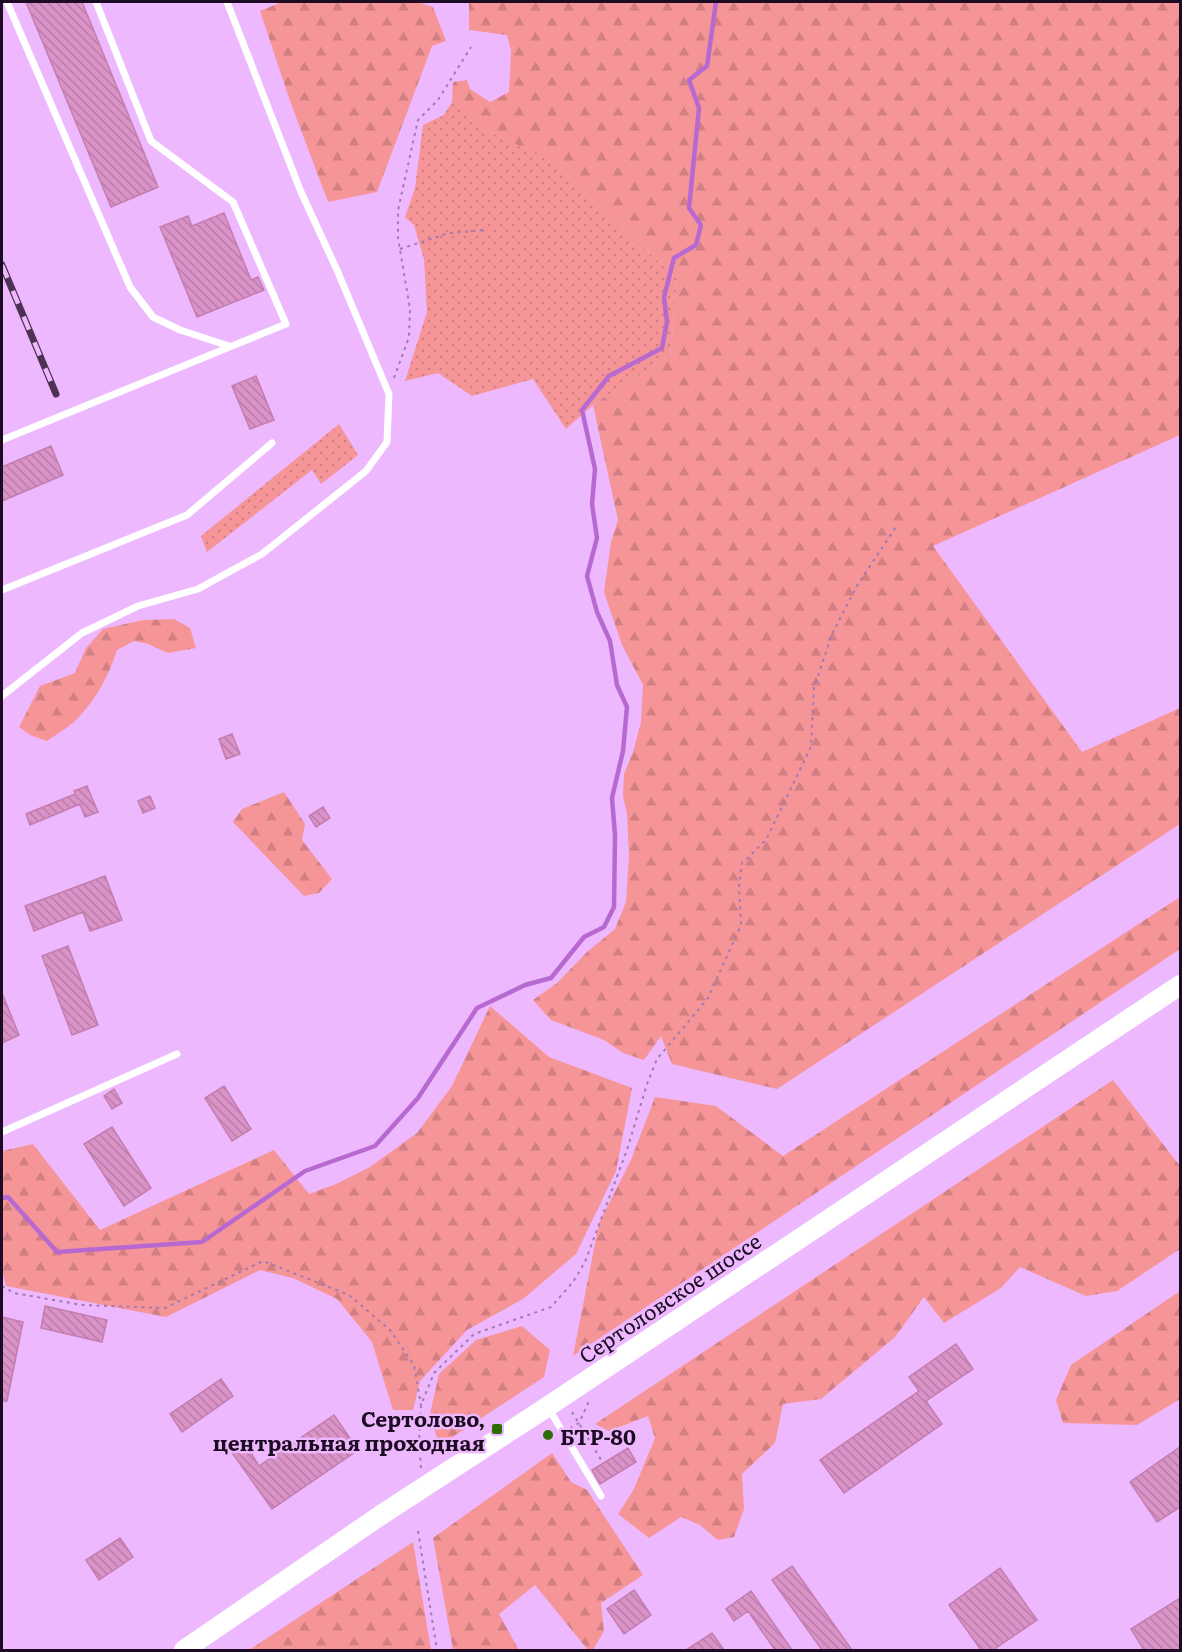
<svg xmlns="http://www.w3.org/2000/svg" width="1182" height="1652" font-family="Literata,serif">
	<defs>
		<pattern id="green-dots" width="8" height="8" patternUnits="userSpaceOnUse" patternTransform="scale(1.5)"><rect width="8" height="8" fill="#f69598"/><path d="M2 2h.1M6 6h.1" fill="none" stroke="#d27f83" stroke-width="1.8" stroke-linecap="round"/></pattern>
		<pattern id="forest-firs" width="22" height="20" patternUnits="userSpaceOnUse" patternTransform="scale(1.5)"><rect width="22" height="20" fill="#f69598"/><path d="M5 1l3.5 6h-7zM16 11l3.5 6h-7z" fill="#d27f83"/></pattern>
		<pattern id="building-back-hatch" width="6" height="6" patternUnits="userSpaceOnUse" patternTransform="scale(1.5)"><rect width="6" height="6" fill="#da93c6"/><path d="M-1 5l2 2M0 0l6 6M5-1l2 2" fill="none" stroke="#bb7daa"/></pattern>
	</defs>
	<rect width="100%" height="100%" fill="#edb8fd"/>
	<path fill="url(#green-dots)" d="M452 102 474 124 554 163 677 279 670 356 593 405 566 429 533 379 472 396 438 373 405 381 427 312 424 259 414 225 405 217 415 188 423 125 444 115Z
		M339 424 358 455 321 484 312 470 207 552 201 536Z"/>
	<path fill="url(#forest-firs)" d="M282 2H418L433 7 446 41 432 46 377 192 328 202 290 101 260 11Z
		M469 2H1180V435L933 546 1082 752 1180 708V824L777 1089 672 1064 661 1036 644 1060 623 1053 604 1040 551 1020 533 1000 557 983 587 952 615 929 626 902 629 856 627 814 623 796 624 774 633 752 641 722 643 685 622 645 604 592 611 542 618 520 593 405 670 356 677 279 554 163 474 124 452 102 453 82 467 80 470 89 490 102 509 92 511 51 507 35 469 30Z
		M174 619 190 628 196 648 168 653 148 644 134 641 117 650C109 676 96 699 77 719 69 727 57 734 47 741L30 735 19 727 40 686 75 673 86 648 103 629 143 620Z
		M284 792 305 824 302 840 332 879 319 893 304 896 233 822 242 809Z
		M1180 897V949L573 1356 599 1223 631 1160 655 1097 716 1106 783 1156Z
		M490 1006 549 1057 632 1088 616 1171 576 1254 523 1299 467 1330 420 1381 413 1410H393L372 1342 337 1299 293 1278 260 1270 166 1317 6 1286 2 1269V1151L33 1144 100 1230 274 1150 309 1194 336 1184 370 1167 417 1133 452 1086Z
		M1113 1080 1180 1166V1249L1117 1291 1086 1296 1020 1267 1001 1288 944 1323 924 1297 895 1337 821 1399 783 1404 775 1443 742 1474 744 1509 734 1537 718 1540 700 1525 681 1517 649 1538 618 1514 634 1489 655 1438 648 1416 609 1431 595 1424Z
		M1180 1291V1399L1137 1425 1063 1423 1056 1400 1071 1365Z
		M522 1326 550 1350 544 1377 439 1446 430 1414 439 1374 476 1340Z
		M552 1453 571 1482 587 1490 643 1575 601 1603 604 1631 593 1650H588L535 1585 499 1614 519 1650H453L433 1538Z
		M413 1542 431 1650H249Z"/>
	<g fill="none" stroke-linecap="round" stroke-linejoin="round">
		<path stroke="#b869d1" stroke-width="4.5" d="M2 1198 8 1197 57 1252 202 1242 305 1171 375 1146 418 1098 477 1008 525 985 551 978 584 937 604 927 614 907 615 835 612 798 623 751 627 707 617 685 610 641 597 612 587 576 597 538 592 504 595 469 582 410 609 376 662 348 667 322 664 297 674 258 696 245 701 225 689 208 699 108 689 80 707 66 716 2"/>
	</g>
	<path fill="url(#building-back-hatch)" stroke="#c37daf" stroke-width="1.5" d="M26 2H82L158 187 111 207Z
		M224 213 251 280 258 277 264 290 197 317 160 227 188 216 192 226Z
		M256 376 274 420 250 429 232 386Z
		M51 446 63 475 2 501V467Z
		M232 734 240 754 226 759 219 739Z
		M87 786 98 812 85 817 80 804 30 825 26 814 75 794 74 791Z
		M150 796 155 808 143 813 138 801Z
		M323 807 330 818 316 827 309 816Z
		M105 876 122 920 90 931 83 912 34 931 25 906Z
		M68 946 98 1025 72 1035 42 956Z
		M2 993 19 1035 2 1043Z
		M224 1086 251 1129 232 1141 205 1098Z
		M114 1089 122 1103 112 1109 104 1096Z
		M112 1127 151 1188 124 1206 84 1144Z
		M45 1306 107 1320 102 1342 41 1328Z
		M2 1317 23 1322 7 1401H2Z
		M956 1344 973 1369 926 1401 942 1424 844 1493 820 1460 919 1391 909 1377Z
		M221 1379 233 1396 182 1432 170 1414Z
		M334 1415 358 1450 272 1509 228 1447 242 1438 259 1466Z
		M1180 1447V1507L1157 1522 1130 1482Z
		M628 1448 636 1462 600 1484 592 1470Z
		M120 1538 133 1557 99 1580 86 1560Z
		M792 1566 852 1650H822L772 1580Z
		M1000 1568 1037 1620 993 1650H981L949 1605Z
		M634 1590 651 1615 624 1634 607 1609Z
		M751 1591 792 1650H775L748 1611 734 1621 726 1609Z
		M1180 1598V1650H1144L1131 1629Z
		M712 1633 724 1650H686Z"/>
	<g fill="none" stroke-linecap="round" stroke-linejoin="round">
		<path stroke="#a27aaf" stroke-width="2" stroke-dasharray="3 4.5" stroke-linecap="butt" d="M400 249 449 233 484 230
			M394 378 409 337 410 309 398 238V210L418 120 438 100 471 47
			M2 1286 14 1293 82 1305 165 1308 263 1261 349 1295 390 1330 414 1365 421 1405
			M572 1412 603 1463
			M570 1428 579 1423 590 1399
			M421 1468 419 1441 421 1405 434 1373 474 1334 551 1307 573 1282 585 1262 627 1150 647 1084 657 1059 708 998 741 925 739 887 742 863 766 840 811 747 814 688 832 634 858 584 896 527
			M418 1531 437 1650"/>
		<path stroke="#fff" stroke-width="7" d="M7 2 130 287 153 317 180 330 229 346
			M2 440 286 324 233 202 151 141 96 2
			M2 590 187 515 272 443
			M2 696 82 633 138 606 198 589 262 554 366 471 387 442 389 394 337 270 301 192 227 2
			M2 1132 177 1054
			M549 1409 601 1496"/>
		<path stroke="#fff" stroke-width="20" d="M184 1650 381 1515 547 1407 1180 985"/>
		<defs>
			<path id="rail" d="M2 265 56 394"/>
		</defs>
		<use href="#rail" stroke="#4d3255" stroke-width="7"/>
		<use href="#rail" stroke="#edb8fd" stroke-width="4.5" stroke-dasharray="14" stroke-linecap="butt"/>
	</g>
	<g fill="#2c6d04" stroke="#edb8fd" stroke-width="2">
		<rect x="491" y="1423" width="12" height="12" rx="3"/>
		<circle cx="548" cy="1435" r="6"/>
	</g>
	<g text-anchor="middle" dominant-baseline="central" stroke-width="5" stroke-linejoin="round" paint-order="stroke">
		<g font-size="21" fill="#1d0a23" stroke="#edb8fd">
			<text transform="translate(669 1297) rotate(-34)">Сертоловское шоссе</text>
		</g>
		<g font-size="21" font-weight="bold" fill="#1d0a23" stroke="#edb8fd" text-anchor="end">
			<text x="485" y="1417">Сертолово,<tspan x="485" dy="24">центральная проходная</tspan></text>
			<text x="560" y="1435" text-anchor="start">БТР-80</text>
		</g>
	</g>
	<rect width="1182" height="1652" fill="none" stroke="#1d0a23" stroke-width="6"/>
</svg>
